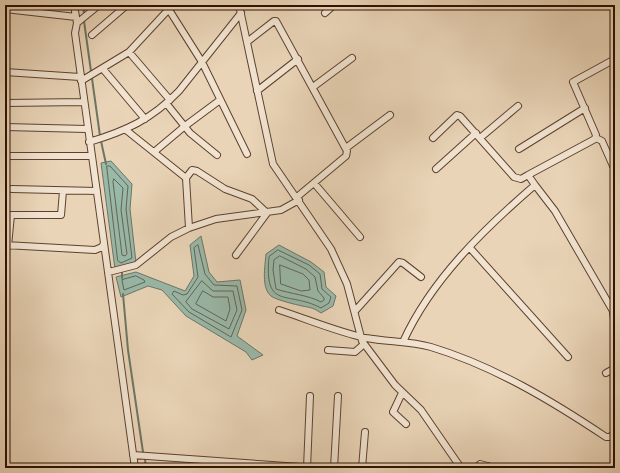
<svg xmlns="http://www.w3.org/2000/svg" width="620" height="473" font-family="Vollkorn,serif">
	<rect width="100%" height="100%" fill="#e9d4b7"/>
	<filter id="stains"><feTurbulence type="fractalNoise" baseFrequency=".005" numOctaves="4"/><feColorMatrix values="0 0 0 0 .2 0 0 0 0 .09 0 0 0 0 .02 0 0 0 .5 -.17"/></filter>
	<radialGradient id="worn" r=".72"><stop offset=".6" stop-color="#630" stop-opacity="0"/><stop offset="1" stop-color="#630" stop-opacity=".3"/></radialGradient>
	<path fill="#99b9a9" stroke="#6e7566" d="M111 161 132 184 130 209 136 262 115 269 101 163Z
		M201 236 209 272 217 282 240 280 246 310 237 336 263 355 252 360 246 352 186 316 162 290 148 286 121 297 116 277 136 272 185 291 194 276 190 245Z
		M279 245 311 262 324 272 326 287 336 296 333 306 321 313C311 306 309 308 298 305 293 304 274 299 271 296 261 288 265 266 266 254Z"/>
	<g fill="none" stroke-linecap="round" stroke-linejoin="round">
		<path stroke="#646456" stroke-width="1" d="M107 166H110L128 186 126 209 132 258 121 263 118 261Z
			M114 179 123 188 121 210 127 254 125 256 122 255 113 182Z
			M198 245 205 274 214 285 237 286 242 310 231 337 189 312 172 294 174 291 183 295 187 294 198 277 194 248Z
			M278 250 309 265 320 274 322 289 331 297 329 303 321 308C287 290 264 311 269 257Z
			M280 256 306 269 315 277 318 291 324 298V300L321 302C308 295 291 294 276 289L273 270 274 260Z
			M280 265 303 274 309 280 310 290 301 291 281 284Z
			M136 276 144 280 145 282 124 290 122 280Z
			M202 281 213 291H233L237 310 229 329 192 309 186 302Z
			M203 291 213 297H228L230 309 226 321 196 304Z"/>
		<path stroke="#6e7566" stroke-width="2" d="M83 5 84 14
			M84 21 100 136
			M101 141 106 164
			M122 273V278
			M123 294 128 350 143 452
			M145 459 146 468"/>
		<defs>
			<path id="minor" d="M166 5 202 62 247 154
				M239 5 273 164 331 249 347 284 362 341 395 385 421 410 461 468
				M5 9 76 17
				M325 13 334 5
				M77 23 99 5
				M92 35 127 5
				M247 42 274 21H276L347 151 346 156 297 197
				M129 52 170 100
				M103 69 145 119
				M5 72 80 77
				M81 81 129 52 168 10
				M313 87 352 58
				M257 91 298 59
				M5 103 84 102
				M166 103 190 133 217 155
				M5 127 87 129
				M126 130 186 178 189 228
				M433 138 457 115 460 116 514 177 521 179 528 175
				M480 138 518 106
				M596 138 602 141 613 166
				M89 142C126 131 152 119 179 91L241 13
				M346 148 390 115
				M519 149 585 108
				M154 152 185 126 220 100
				M5 156H91
				M436 169 476 133
				M186 178 192 170 197 171 225 189 252 199 267 213 236 255
				M314 183 360 237
				M535 185 555 211 613 311 615 328
				M12 189 97 191
				M104 243 135 468
				M5 245 95 250 102 247 104 243 75 33 77 23 74 5
				M8 246 11 215H61L63 191
				M470 248 568 357
				M109 272 136 265 171 237 189 228 216 219 281 210 299 200
				M279 310C307 319 337 332 366 338 388 342 410 341 431 347 494 366 552 401 606 437H610L615 432
				M355 311 399 262 403 263 421 277
				M403 342C431 280 484 229 535 185L528 175 595 139 596 135 573 82 615 59
				M328 350 355 352 364 344
				M606 373 615 368
				M402 393 393 412 406 424
				M133 455 315 468
				M307 468 310 396
				M334 468 338 396
				M362 468 365 432
				M477 468 480 464 495 468"/>
		</defs>
		<use href="#minor" stroke="#5d412f" stroke-width="8"/>
		<use href="#minor" stroke="#f1e3d0" stroke-width="6"/>
	</g>
	<rect width="620" height="473" fill="none" stroke="#e9d4b7" stroke-width="20"/>
	<rect x="6" y="6" width="608" height="461" fill="none" stroke="#2e1002" stroke-width="2"/>
	<rect x="10" y="10" width="600" height="453" fill="none" stroke="#2e1002"/>
	<rect width="100%" height="100%" filter="url(#stains)"/>
	<rect width="100%" height="100%" fill="url(#worn)"/>
</svg>
